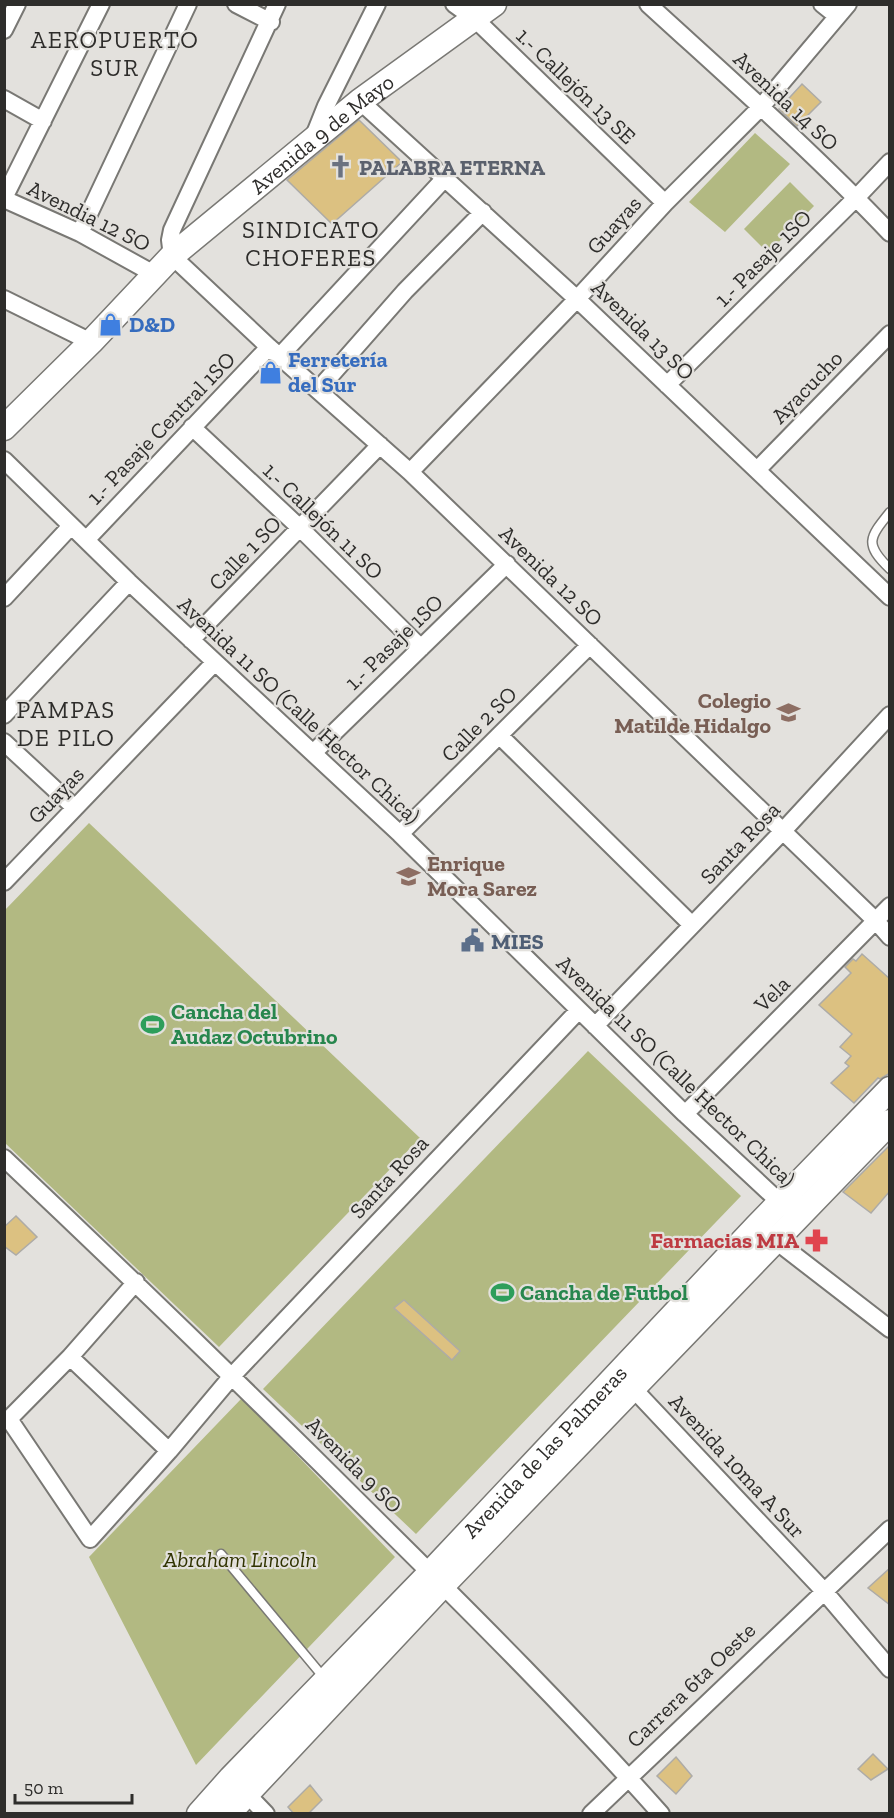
<svg xmlns="http://www.w3.org/2000/svg" width="894" height="1818" font-family="'Zilla Slab',serif">
	<rect width="100%" height="100%" fill="#e3e1dd"/>
	<path fill="#b2b982" d="M755 133 790 164 725 232 689 202Z
		M790 182 814 206 768 253 744 229Z
		M89 823 420 1138 219 1347 5 1143V910Z
		M588 1051 741 1196 416 1534 263 1389Z
		M242 1398 395 1557 196 1765 89 1557Z"/>
	<path fill="#dcc181" stroke="#adaba7" stroke-width="1.5" d="M802 84 821 102 797 126 779 109Z
		M359 120 402 162 332 224 287 180Z
		M862 954 890 979V1073L880 1079 878 1078 854 1103 831 1083 849 1066 845 1063 851 1056 840 1047 852 1034 819 1005 851 973 845 967 853 959 856 961Z
		M890 1145V1191L871 1213 843 1192Z
		M16 1216 37 1237 16 1255 4 1246V1227Z
		M404 1300 460 1351 452 1360 394 1308Z
		M890 1568V1605L868 1588Z
		M873 1754 888 1769 871 1780 858 1769Z
		M676 1757 692 1776 676 1794 657 1776Z
		M310 1785 322 1800 308 1814H294L288 1807Z"/>
	<g fill="none" stroke-linecap="round" stroke-linejoin="round">
		<defs>
			<path id="lane" d="M890 512C869 538 864 544 890 569
				M221 1554 325 1679"/>
			<path id="street" d="M236 4 271 22
				M277 4 172 230 170 240 172 256 269 347 410 472 876 921 890 937
				M454 4 475 19 665 203
				M648 4C730 79 813 152 890 233
				M822 4 837 16
				M4 30 17 4
				M4 99 43 121
				M360 101 577 299 890 597
				M314 136 326 106 377 4
				M4 198 101 4
				M4 199 80 233 154 274
				M80 233 188 4
				M4 299 91 342
				M280 356 445 178
				M667 385 856 198 890 162
				M318 390 405 291 483 212
				M192 427 300 528 421 648
				M4 460 129 582 400 834 685 1114 786 1208
				M757 470 890 334
				M410 472 577 299 665 203 761 107 848 4
				M86 540 269 347
				M4 598 71 526
				M191 640 380 445
				M4 715 129 582
				M500 736 692 925
				M4 742 75 808
				M313 753 507 564
				M400 834 590 645
				M4 882 215 662
				M595 1026 782 832 890 715
				M685 1114 890 906
				M4 1158C132 1279 258 1401 382 1525 477 1619 572 1714 661 1814
				M767 1234 890 1329
				M136 1282 70 1357 9 1419 90 1539 169 1451 232 1376 579 1010
				M70 1357 169 1451
				M627 1382 823 1590 890 1669
				M240 1787 266 1814
				M591 1814 890 1529"/>
			<g id="secondary">
				<path id="s1" d="M4 428 91 342 172 256 360 101 494 4"/>
				<path id="s2" d="M199 1814 231 1778 430 1573 757 1226 890 1089"/>
				<path d="M228 1814 443 1585 890 1122"/>
			</g>
		</defs>
		<use href="#lane" stroke="#797874" stroke-width="11"/>
		<use href="#street" stroke="#797874" stroke-width="20"/>
		<use href="#secondary" stroke="#797874" stroke-width="27"/>
		<use href="#lane" stroke="#fff" stroke-width="8"/>
		<use href="#street" stroke="#fff" stroke-width="16"/>
		<use href="#secondary" stroke="#fff" stroke-width="24"/>
	</g>
	<defs>
		<symbol id="church-bare" viewBox="-9 -9 18 18"><path d="M-1.2-6h2.4v3.5h3.3v2.4h-3.3V6h-2.4V-.1h-3.3v-2.4h3.3Z" fill="#6b7280" stroke="#e3e1dd" stroke-width="2.5" paint-order="stroke"/></symbol>
		<symbol id="shop-bare" viewBox="-9 -9 18 18"><path d="M-5-2.5h2.3a2.7 3.5 0 0 1 5.4 0H5L5.5 6h-11ZM-1.5-2.5h3a1.5 2.3 0 0 0-3 0Z" fill="#3f7fe0" stroke="#e3e1dd" stroke-width="2.5" paint-order="stroke"/></symbol>
		<symbol id="school-bare" viewBox="-9 -9 18 18"><path d="M0-5L7-2L0 1L-7-2ZM-4 1L0 2.5L4 1V4Q0 6-4 4Z" fill="#8d6e63" stroke="#e3e1dd" stroke-width="2.5" paint-order="stroke"/></symbol>
		<symbol id="civic-bare" viewBox="-9 -9 18 18"><path d="M-.6-6.5H3V-4.5H.6V-3L4-1V1h2V6H-6V1h2V-1L-.6-3ZM-1.2 2.5V6h2.4V2.5Z" fill="#5c6f8a" stroke="#e3e1dd" stroke-width="2.5" paint-order="stroke"/></symbol>
		<symbol id="stadium-bare" viewBox="-9 -9 18 18"><path d="M0-5a6.5 5 0 1 0 0 10a6.5 5 0 1 0 0-10ZM-3.5-1.8h7v3.6h-7Z" fill="#2e9e5b" stroke="#e3e1dd" stroke-width="2.5" paint-order="stroke"/></symbol>
		<symbol id="pharmacy-bare" viewBox="-9 -9 18 18"><path d="M-2-6h4v4h4v4h-4v4h-4v-4h-4v-4h4Z" fill="#e0444e" stroke="#e3e1dd" stroke-width="2.5" paint-order="stroke"/></symbol>
	</defs>
	<g fill-rule="evenodd">
		<use href="#church-bare" x="324" y="150" width="33" height="33"/>
		<use href="#shop-bare" x="94" y="308" width="33" height="33"/>
		<use href="#shop-bare" x="254" y="356" width="33" height="33"/>
		<use href="#school-bare" x="772" y="696" width="33" height="33"/>
		<use href="#school-bare" x="392" y="860" width="33" height="33"/>
		<use href="#civic-bare" x="456" y="924" width="33" height="33"/>
		<use href="#stadium-bare" x="136" y="1008" width="33" height="33"/>
		<use href="#pharmacy-bare" x="800" y="1224" width="33" height="33"/>
		<use href="#stadium-bare" x="486" y="1276" width="33" height="33"/>
	</g>
	<g text-anchor="middle" dominant-baseline="central" stroke-width="4.5" stroke-linejoin="round" paint-order="stroke">
		<g font-size="22" fill="#2e2d2b" stroke="#e3e1dd">
			<text transform="translate(576 86) rotate(44)">1.- Callejón 13 SE</text>
			<text transform="translate(786 101) rotate(43)">Avenida 14 SO</text>
			<text stroke="none"><textPath href="#s1" startOffset="434">Avenida 9 de Mayo</textPath></text>
			<text transform="translate(89 216) rotate(26)">Avendia 12 SO</text>
			<text transform="translate(614 225) rotate(-48)">Guayas</text>
			<text transform="translate(763 258) rotate(-45)">1.- Pasaje 1SO</text>
			<text transform="translate(643 330) rotate(44)">Avenida 13 SO</text>
			<text transform="translate(807 387) rotate(-46)">Ayacucho</text>
			<text transform="translate(161 428) rotate(-46)">1.- Pasaje Central 1SO</text>
			<text transform="translate(323 521) rotate(44)">1.- Callejón 11 SO</text>
			<text transform="translate(245 553) rotate(-46)">Calle 1 SO</text>
			<text transform="translate(551 576) rotate(44)">Avenida 12 SO</text>
			<text transform="translate(394 642) rotate(-44)">1.- Pasaje 1SO</text>
			<text transform="translate(299 710) rotate(43)">Avenida 11 SO (Calle Hector Chica)</text>
			<text transform="translate(479 724) rotate(-45)">Calle 2 SO</text>
			<text transform="translate(56 795) rotate(-46)">Guayas</text>
			<text transform="translate(740 843) rotate(-46)">Santa Rosa</text>
			<text transform="translate(772 994) rotate(-45)">Vela</text>
			<text transform="translate(676 1071) rotate(44)">Avenida 11 SO (Calle Hector Chica)</text>
			<text transform="translate(389 1177) rotate(-47)">Santa Rosa</text>
			<text stroke="none"><textPath href="#s2" startOffset="501">Avenida de las Palmeras</textPath></text>
			<text transform="translate(354 1465) rotate(45)">Avenida 9 SO</text>
			<text transform="translate(737 1466) rotate(47)">Avenida 10ma A Sur</text>
			<text transform="translate(691 1685) rotate(-44)">Carrera 6ta Oeste</text>
		</g>
		<g font-size="22" font-weight="bold" fill="#5b616d" stroke="#e3e1dd" text-anchor="start">
			<text x="359" y="167">PALABRA ETERNA</text>
		</g>
		<g font-size="22" font-weight="bold" fill="#366cbe" stroke="#e3e1dd" text-anchor="start">
			<text x="129" y="324">D&amp;D</text>
			<text x="288" y="359">Ferretería<tspan x="288" dy="25">del Sur</tspan></text>
		</g>
		<g font-size="22" font-weight="bold" fill="#785e54" stroke="#e3e1dd" text-anchor="end">
			<text x="771" y="700">Colegio<tspan x="771" dy="25">Matilde Hidalgo</tspan></text>
			<text x="427" y="863" text-anchor="start">Enrique<tspan x="427" dy="25">Mora Sarez</tspan></text>
		</g>
		<g font-size="22" font-weight="bold" fill="#4e5e75" stroke="#e3e1dd" text-anchor="start">
			<text x="491" y="941">MIES</text>
		</g>
		<g font-size="22" font-weight="bold" fill="#27864d" stroke="#e3e1dd" text-anchor="start">
			<text x="171" y="1011">Cancha del<tspan x="171" dy="25">Audaz Octubrino</tspan></text>
			<text x="520" y="1292">Cancha de Futbol</text>
		</g>
		<g font-size="22" font-weight="bold" fill="#be3a42" stroke="#e3e1dd" text-anchor="end">
			<text x="799" y="1240">Farmacias MIA</text>
		</g>
		<g font-size="22" font-style="italic" fill="#303300" stroke="#e3e1dd">
			<text x="240" y="1559">Abraham Lincoln</text>
		</g>
		<g font-size="24" letter-spacing="1.5" fill="#2e2d2b" stroke="#e3e1dd">
			<text x="115" y="39">AEROPUERTO<tspan x="115" dy="28">SUR</tspan></text>
			<text x="311" y="229">SINDICATO<tspan x="311" dy="28">CHOFERES</tspan></text>
			<text x="66" y="709">PAMPAS<tspan x="66" dy="28">DE PILO</tspan></text>
		</g>
	</g>
	<rect width="894" height="1818" fill="none" stroke="#2e2d2b" stroke-width="12"/>
	<path d="M15 1794v9h117v-9" fill="none" stroke="#2e2d2b" stroke-width="3"/>
	<text x="24" y="1794" font-size="18" fill="#2e2d2b" stroke="#e3e1dd" stroke-width="4.5" paint-order="stroke">50 m</text>
</svg>
